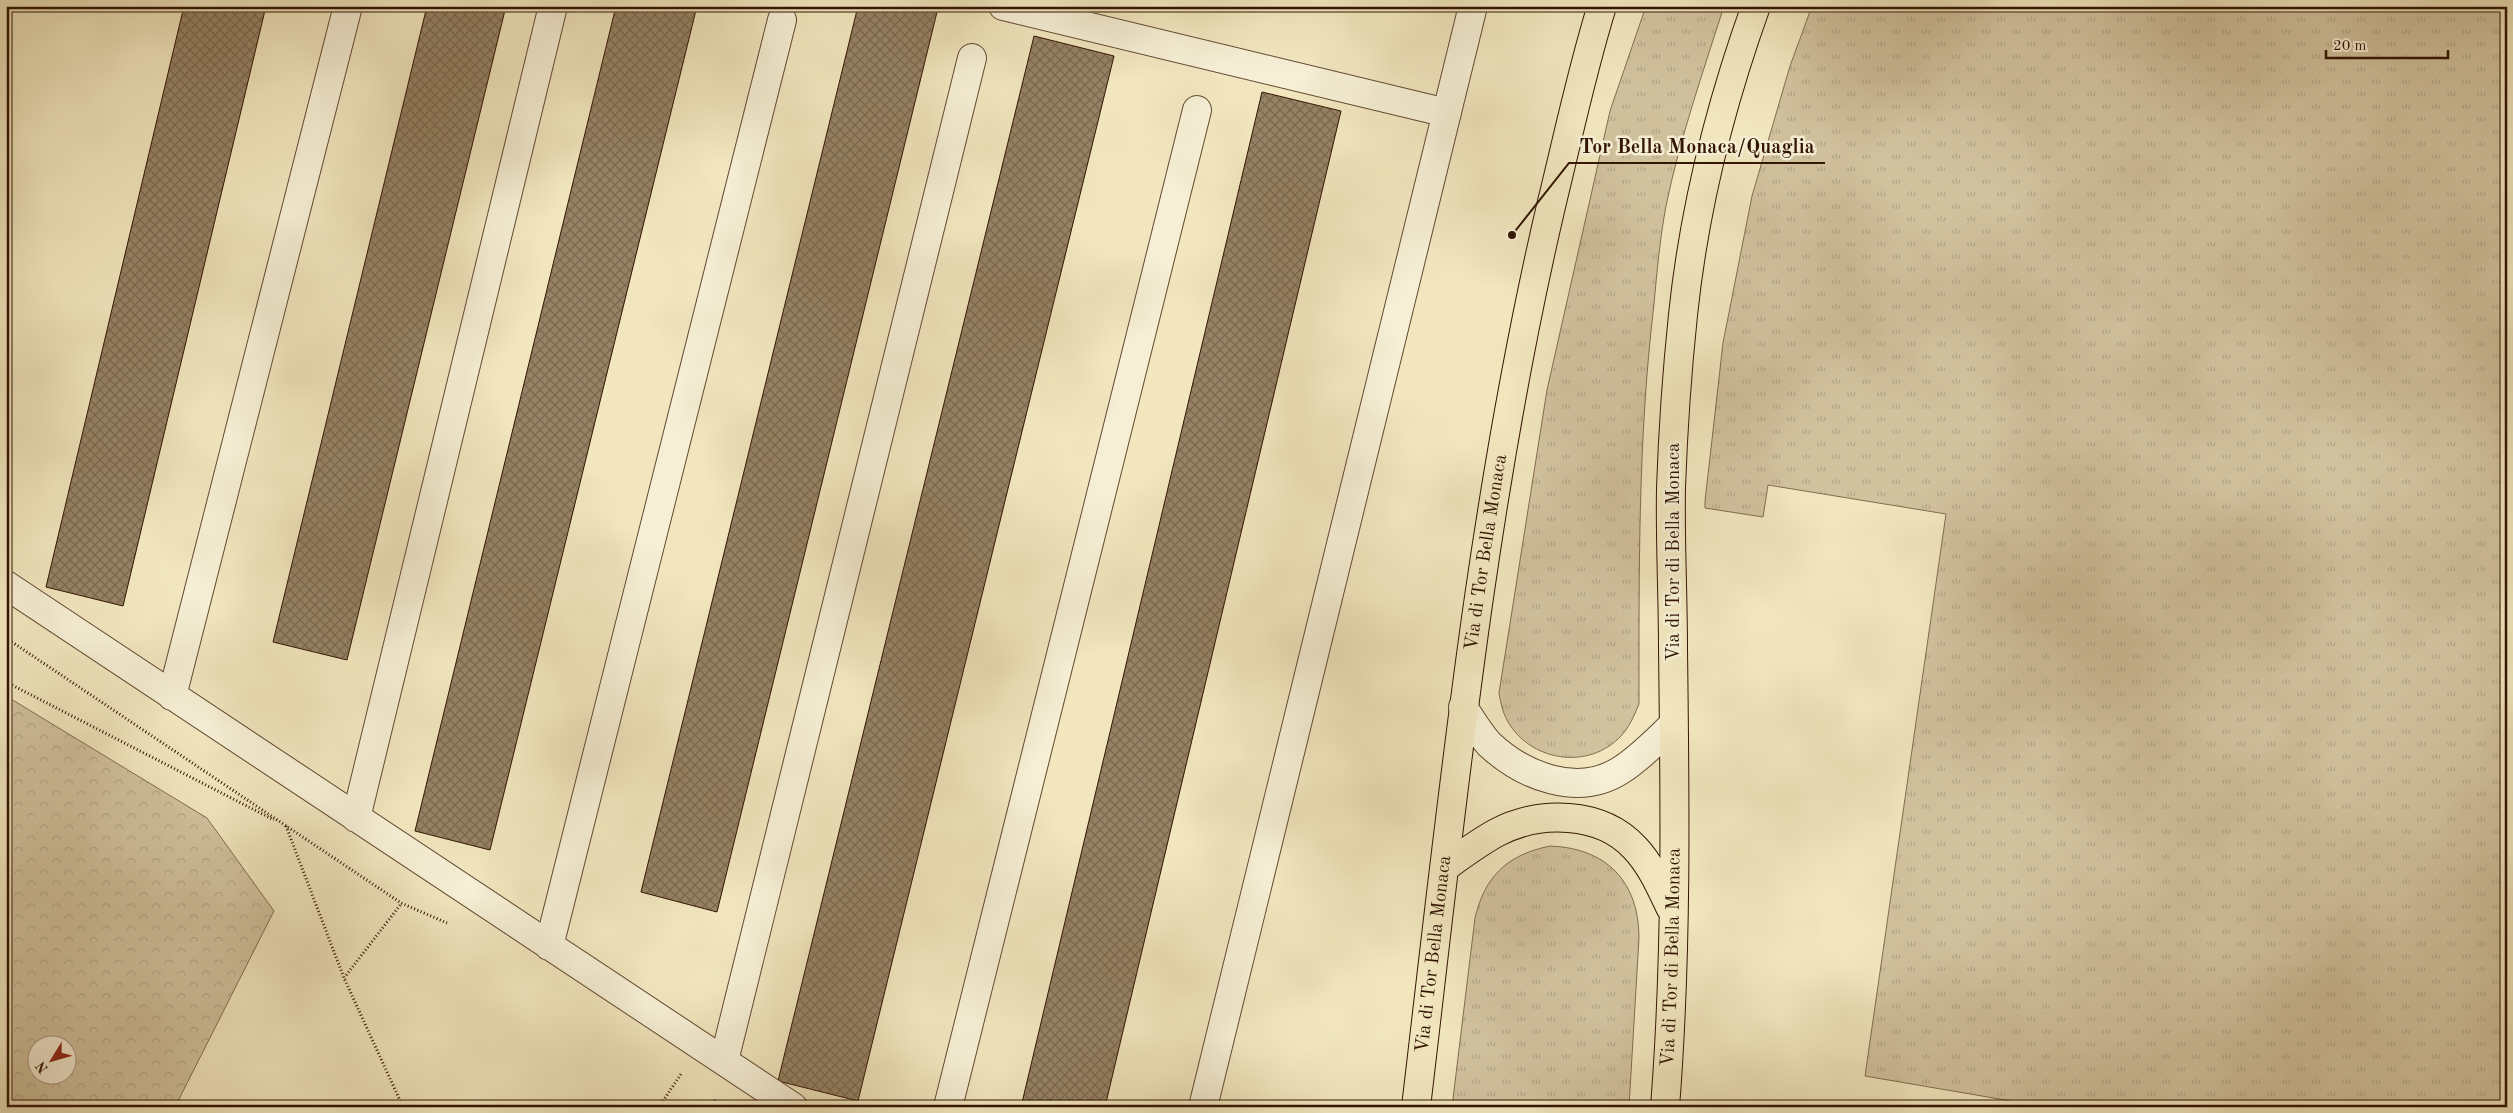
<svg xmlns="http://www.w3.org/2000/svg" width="2513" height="1113" font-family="'Old Standard TT',serif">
	<defs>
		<pattern id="grass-tufts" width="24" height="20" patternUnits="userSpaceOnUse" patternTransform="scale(1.25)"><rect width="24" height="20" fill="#d1c29e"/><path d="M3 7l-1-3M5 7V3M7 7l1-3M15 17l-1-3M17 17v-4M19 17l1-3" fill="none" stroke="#b4a686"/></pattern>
		<pattern id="forest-crowns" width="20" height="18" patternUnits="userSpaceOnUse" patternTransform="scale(1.25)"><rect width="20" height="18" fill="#d1c29e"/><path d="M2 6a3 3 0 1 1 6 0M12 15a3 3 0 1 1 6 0" fill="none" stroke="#b4a686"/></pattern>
		<pattern id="building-cross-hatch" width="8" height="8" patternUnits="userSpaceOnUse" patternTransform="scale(1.25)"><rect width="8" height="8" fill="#958264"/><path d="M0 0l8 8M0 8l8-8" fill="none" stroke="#7a6950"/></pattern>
	</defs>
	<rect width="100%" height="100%" fill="#f1e6be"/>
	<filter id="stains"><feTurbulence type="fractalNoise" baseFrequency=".004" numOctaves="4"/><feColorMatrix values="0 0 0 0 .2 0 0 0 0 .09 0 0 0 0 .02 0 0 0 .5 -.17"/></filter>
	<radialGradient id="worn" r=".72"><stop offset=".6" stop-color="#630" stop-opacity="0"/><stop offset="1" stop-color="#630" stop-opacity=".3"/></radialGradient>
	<path fill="url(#grass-tufts)" stroke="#826c50" d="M1646 6H1724C1703 72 1680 138 1666 206 1660 238 1657 271 1654 304 1638 437 1639 571 1639 704 1634 716 1629 728 1620 737 1589 769 1534 762 1510 725 1503 715 1501 704 1499 693L1547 390 1610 111Z
		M1812 6H2507V1107H2046L1865 1076 1946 514 1768 485 1763 517 1705 508V501L1723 343 1752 196 1790 66Z
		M1550 846C1607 848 1639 882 1639 938L1629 1107H1452L1475 918C1485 876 1507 855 1550 846Z"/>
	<path fill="url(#forest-crowns)" stroke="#826c50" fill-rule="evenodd" d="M6 696 207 818 274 911 175 1107H6ZM38 1046H68V1076H38Z"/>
	<path fill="url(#building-cross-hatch)" stroke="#321502" d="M184 6H266L123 606 46 587Z
		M427 6H506L347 660 273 642Z
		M616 6H697L490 850 415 831Z
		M858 6H916L937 12 717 912 641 892Z
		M1034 36 1114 56 858 1101 778 1081Z
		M6 38 12 39 6 62Z
		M1262 92 1341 111 1105 1107H1021Z"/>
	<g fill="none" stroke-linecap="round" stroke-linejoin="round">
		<defs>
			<path id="minor" d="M1003 6 1447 113
				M6 585 793 1107
				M172 696 348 6
				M1463 707C1471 719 1479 733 1489 744 1523 776 1578 798 1621 770 1640 758 1657 740 1673 725
				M356 818 553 6
				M549 946 782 20
				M724 1061 972 58
				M948 1107 1197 110
				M1203 1107 1473 6"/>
			<g id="major">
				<path d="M1445 867C1462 855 1478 843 1496 833 1539 810 1601 811 1635 848 1651 865 1660 886 1670 907"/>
				<path id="s1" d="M1416 1107C1452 804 1482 499 1552 202 1568 137 1582 70 1602 6"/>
				<path id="s2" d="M1665 1107C1677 955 1675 801 1673 649 1673 596 1670 541 1671 488 1673 430 1677 372 1683 315 1694 209 1720 106 1756 6"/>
			</g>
		</defs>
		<use href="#minor" stroke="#624931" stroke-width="30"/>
		<use href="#major" stroke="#321502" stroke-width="30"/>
		<path stroke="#321502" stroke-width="3" stroke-dasharray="1 2.5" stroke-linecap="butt" d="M6 638 401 903 447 923
			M6 682 274 820
			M286 826 344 978 403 1107
			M344 978 401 904
			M714 1100 720 1107
			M659 1107 681 1074"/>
		<use href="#minor" stroke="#f6efd5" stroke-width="28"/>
		<use href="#major" stroke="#f1e6be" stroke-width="28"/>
	</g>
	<g text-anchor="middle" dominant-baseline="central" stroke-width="5" stroke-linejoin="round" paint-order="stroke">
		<g font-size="19" fill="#321502" stroke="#f6efd5">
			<text stroke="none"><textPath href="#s1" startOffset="559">Via di Tor Bella Monaca</textPath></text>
			<text transform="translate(1674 552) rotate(-90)">Via di Tor di Bella Monaca</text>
			<text stroke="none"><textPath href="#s1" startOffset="154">Via di Tor Bella Monaca</textPath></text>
			<text stroke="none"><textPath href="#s2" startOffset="150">Via di Tor di Bella Monaca</textPath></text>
		</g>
	</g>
	<path fill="none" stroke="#321502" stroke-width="2" d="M1512 235L1569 163H1825"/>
	<circle fill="#321502" stroke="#f6efd5" stroke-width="2" cx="1512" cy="235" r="5"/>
	<g font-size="20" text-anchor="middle" font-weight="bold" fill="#321502" stroke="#f6efd5" stroke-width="5" stroke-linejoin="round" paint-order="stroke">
		<text x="1697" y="153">Tor Bella Monaca/Quaglia</text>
	</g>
	<rect width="2513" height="1113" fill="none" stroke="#f1e6be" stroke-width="25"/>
	<rect x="8" y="8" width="2498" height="1098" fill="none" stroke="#321502" stroke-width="2.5"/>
	<rect x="12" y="12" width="2488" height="1088" fill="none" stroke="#321502"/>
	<g transform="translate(52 1060) rotate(233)"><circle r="24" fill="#f6efd5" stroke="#a89881"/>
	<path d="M0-4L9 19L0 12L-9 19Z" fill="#8f2418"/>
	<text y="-8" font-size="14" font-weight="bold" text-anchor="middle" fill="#321502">N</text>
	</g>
	<path d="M2326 50v8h122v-8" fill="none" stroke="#321502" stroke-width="2.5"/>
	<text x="2333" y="50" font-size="15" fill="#321502" stroke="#f6efd5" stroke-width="4" paint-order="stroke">20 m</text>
	<rect width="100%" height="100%" filter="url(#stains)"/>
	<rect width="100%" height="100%" fill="url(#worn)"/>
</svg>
